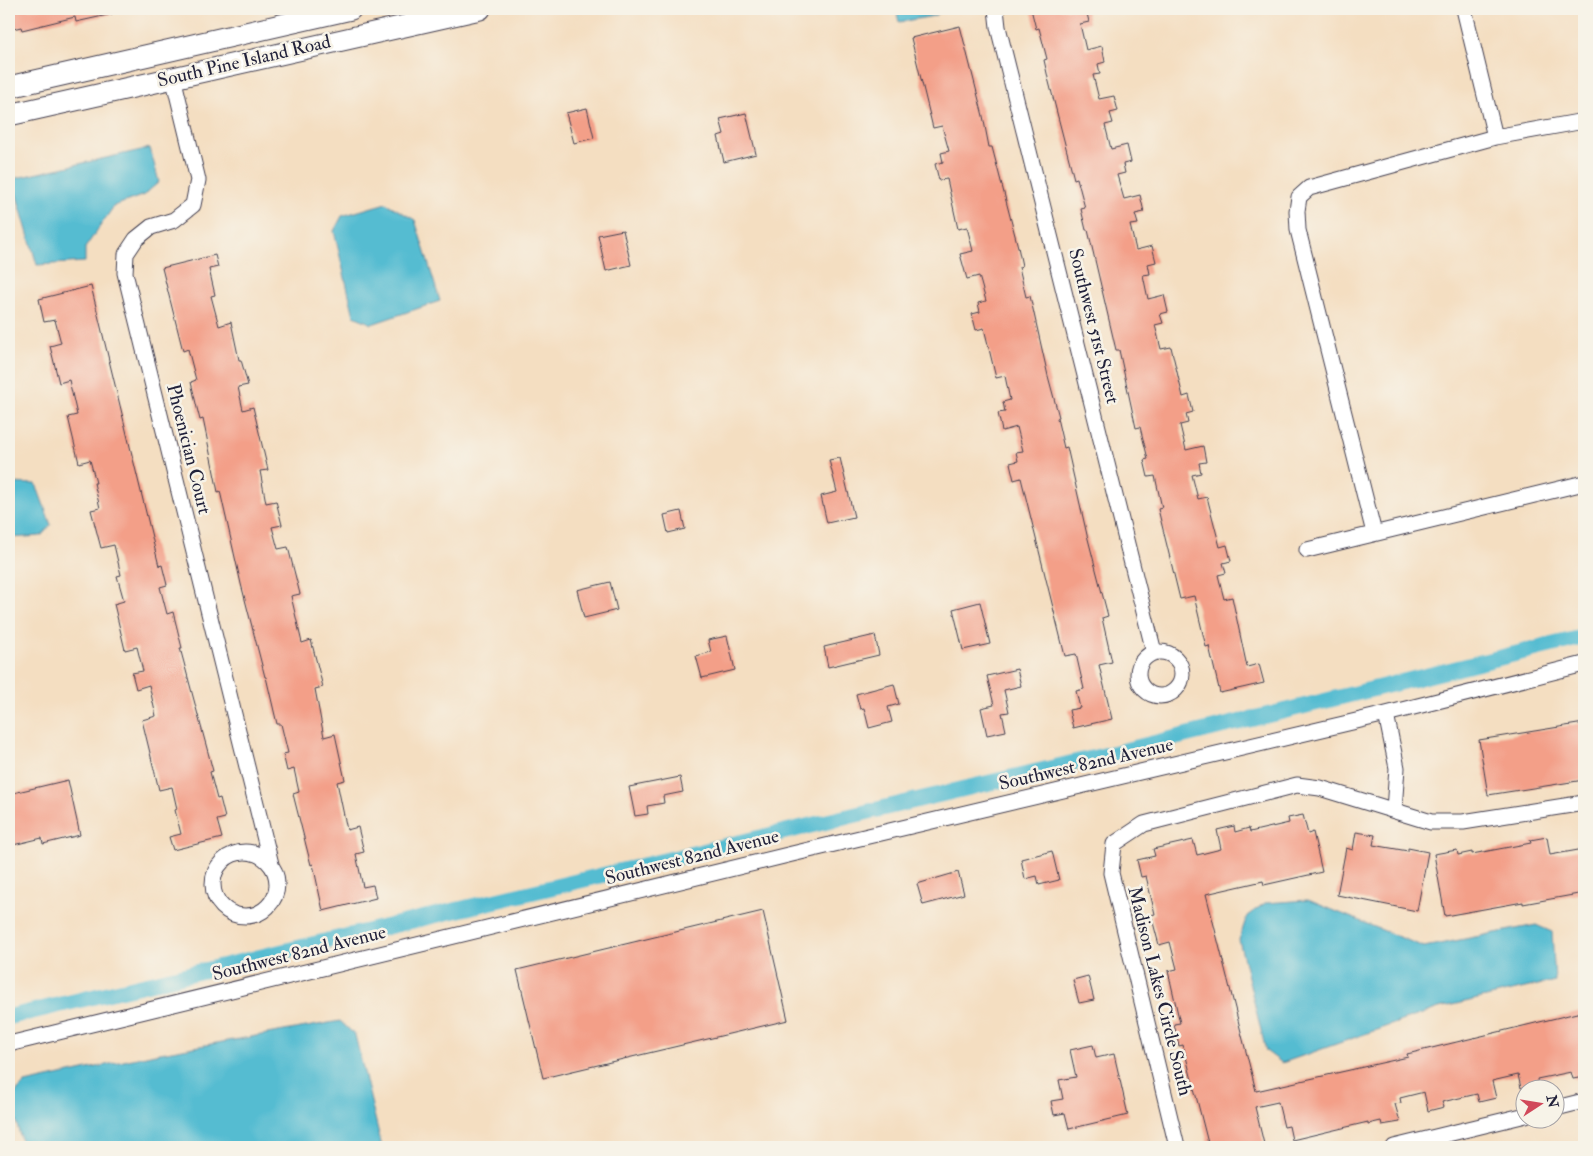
<svg xmlns="http://www.w3.org/2000/svg" width="1593" height="1156" font-family="'IM FELL Double Pica',serif">
	<rect width="100%" height="100%" fill="#f7f3e8"/>
	<filter id="ink" filterUnits="userSpaceOnUse"><feTurbulence type="fractalNoise" baseFrequency=".02" numOctaves="2"/><feDisplacementMap in="SourceGraphic" scale="10" xChannelSelector="R" yChannelSelector="G"/><feConvolveMatrix kernelMatrix="1 2 1 2 8 2 1 2 1" color-interpolation-filters="sRGB"/></filter>
	<filter id="wash" filterUnits="userSpaceOnUse"><feTurbulence type="fractalNoise" baseFrequency=".0096" numOctaves="4" result="noise"/><feDisplacementMap in="SourceGraphic" scale="20" xChannelSelector="R" yChannelSelector="G"/><feGaussianBlur stdDeviation="1.12" result="paint"/><feColorMatrix in="noise" values="0 0 0 0 0 0 0 0 0 0 0 0 0 0 0 0 0 1.4 0 .05"/><feComposite in="paint" operator="in"/></filter>
	<g filter="url(#wash)">
		<rect width="100%" height="100%" fill="#f4dec1"/>
		<path fill="#54bcd1" stroke="#3b6f86" d="M896 9H946L934 16 899 22Z
			M150 148 159 182 144 195 114 206 85 248V262L37 265 12 179Z
			M386 203 415 220 440 301 372 324 354 316 334 231 342 216Z
			M9 483 36 484 51 525 41 536 9 538Z
			M1308 900 1424 947 1536 925 1552 932 1555 981 1439 1008 1282 1063 1266 1051 1239 940 1247 916 1265 903Z
			M340 1021 355 1035 382 1147H23L10 1098 25 1083 155 1054Z"/>
		<g fill="none" stroke-linecap="round" stroke-linejoin="round">
			<path stroke="#54bcd1" stroke-width="16" d="M9 1017 1114 753 1584 637"/>
		</g>
		<g id="blocks">
			<path fill="#f39f88" d="M9 9H111L112 14 76 22 75 17 22 30 21 27 9 30Z
				M1031 9H1086L1089 22 1080 24 1086 50 1102 46 1105 62 1098 64 1100 74 1093 75 1099 99 1114 96 1118 111 1110 113 1113 123 1105 125 1111 149 1127 145 1131 162 1123 164 1125 173 1117 175 1124 199 1140 195 1144 212 1135 214 1138 224 1130 225 1136 250 1152 246 1156 262 1148 264 1150 274 1143 275 1148 299 1164 295 1168 312 1160 314 1163 323 1155 325 1161 349 1171 347 1183 397 1189 395 1193 412 1186 414 1188 423 1180 425 1186 450 1203 446 1206 462 1199 463 1201 473 1192 475 1198 499 1207 497 1220 547 1227 545 1231 561 1223 563 1226 573 1218 575 1224 599 1232 597 1247 667 1259 664 1264 683 1220 693 1209 646 1206 647 1194 596 1180 599 1158 509 1162 508 1155 476 1148 477 1144 460 1148 459 1140 427 1136 428 1119 350H1116L1088 230H1086L1081 209 1085 208 1077 178 1074 179 1048 78 1044 60 1047 59 1039 28 1036 29Z
				M960 26 983 116 989 147H992L1018 247 1022 266 1019 267 1026 297 1030 296 1048 376 1059 417 1057 418 1064 448 1067 447 1087 535 1108 616 1102 618 1112 662 1099 665 1112 719 1073 728 1069 710 1080 708 1076 691 1084 689 1076 654 1065 656 1021 478 1014 480 1010 463 1018 461 1016 452 1023 451 1017 427 1002 431 998 413 1005 412 1003 402 1010 400 1005 376 996 378 984 328 976 330 972 314 980 312 978 303 986 301 979 276 967 279 960 254 973 251 967 227 958 229 947 179 939 180 935 164 943 162 941 153 949 151 942 126 933 128 911 38Z
				M587 108 594 138 574 143 566 113Z
				M746 113 756 154 724 162 718 136 724 134 720 119Z
				M623 230 631 265 606 271 598 235Z
				M215 255 218 267 209 269 215 295 211 296 219 326 231 322 239 360H241L248 385 238 387 243 410 253 407 268 470 260 471 266 503 276 501 282 525 272 527 278 549 288 547 300 594 291 596 302 643 311 640 323 687 315 689 324 737 335 734 345 780 337 782 347 830 358 827 364 852 356 854 363 887 373 885 376 898 323 911 313 864 311 865 293 794 299 792 294 769 287 771 283 754 288 753 281 724H277L266 677H265L241 584 220 491 218 492 203 419 200 420 197 408 191 382 196 380 188 349 183 351 162 268Z
				M91 286 159 566 162 565 167 585 160 587 167 614 173 612 182 648H180L213 771 210 772 217 799 220 798 225 818 217 820 222 838 173 850 169 837 181 834 175 810 177 809 172 787 159 790 142 720 156 716 149 685 136 689 132 673 143 671 137 647 125 650 114 604 124 601 117 576 121 575 114 545 101 548 91 510 100 508 94 483H96L90 460 79 463 68 417 77 415 69 380 59 383 50 346 61 343 55 320 44 322 39 299Z
				M840 458 854 517 827 523 821 496 837 492 829 460Z
				M681 511 685 529 668 533 664 515Z
				M610 582 617 610 584 618 577 590Z
				M980 602 990 644 963 650 953 609Z
				M875 635 879 655 828 667 824 647Z
				M727 636 735 670 702 678 696 656 711 652 708 640Z
				M1017 669 1021 686 1004 690 1009 712 1002 713 1006 731 987 735 981 708 994 705 987 676Z
				M894 684 899 704 888 707 892 722 869 728 864 708 860 709 856 694Z
				M1584 723V780L1488 795 1479 740Z
				M680 777 683 792 663 796 664 803 647 806 648 814 635 816 629 787Z
				M68 780 80 835 43 844 42 838 9 846V794Z
				M1303 815 1308 834 1313 832 1322 872 1264 885 1263 881 1206 894 1256 1091 1408 1057 1407 1054 1581 1012 1584 1025V1077L1573 1079 1571 1072 1537 1079 1538 1084 1521 1088 1518 1075 1492 1081 1496 1098 1479 1102 1477 1094 1442 1102 1444 1107 1428 1111 1424 1092 1400 1098 1401 1103 1395 1104 1400 1122 1382 1125 1381 1121 1368 1124V1122L1292 1140 1289 1126 1284 1127 1278 1102 1255 1107 1264 1144 1251 1147H1209L1183 1045 1179 1046 1174 1024 1180 1023 1168 971 1177 969 1170 942 1159 945 1151 915 1155 914 1146 876 1141 877 1137 860 1155 856 1153 849 1193 840 1197 855 1221 849 1217 830 1234 826 1235 832 1249 828 1250 832 1289 823 1288 818Z
				M1356 832 1375 835 1373 845 1408 851V848L1428 852 1417 911 1337 895 1346 848 1353 850Z
				M1547 837 1550 855 1584 849V893L1523 904V902L1445 916 1434 854 1457 850 1458 855 1472 852V854L1531 843 1530 840Z
				M1052 851 1059 880 1039 885 1037 876 1025 879 1021 859Z
				M958 872 964 894 923 905 917 884Z
				M763 911 788 1020 543 1078 517 970Z
				M1088 976 1094 1000 1079 1003 1073 980Z
				M1093 1045 1096 1058 1114 1054 1128 1115 1069 1129 1065 1113 1054 1115 1051 1101 1063 1099 1059 1080 1076 1077 1070 1050Z"/>
		</g>
	</g>
	<g filter="url(#ink)">
		<use href="#blocks" fill-opacity="0" stroke="#423e4f" stroke-width="1"/>
		<g fill="none" stroke-linecap="round" stroke-linejoin="round">
			<defs>
				<path id="minor" d="M996 9 998 27 1154 652
					M1464 9 1495 137
					M173 77 198 180 193 205 174 220 151 227 136 239 126 254 125 273 271 864
					M1374 533 1298 230 1297 211 1299 197 1309 188 1495 137 1584 121
					M1307 550 1584 483
					M1138 674a22 22 0 1 1 44 0a22 22 0 1 1-44 0Z
					M1386 714 1397 768 1394 810
					M213 884a32 32 0 1 1 64 0a32 32 0 1 1-64 0Z
					M9 1044 792 854 1386 714 1584 664
					M1556 1108 1584 1101
					M1177 1147 1111 873 1114 844 1144 824 1297 785 1320 788 1431 822H1463L1584 803
					M1394 1147 1526 1115"/>
				<path id="secondary" d="M9 87 351 9
					M9 115 480 9"/>
			</defs>
			<use href="#minor" stroke="#423e4f" stroke-width="17"/>
			<use href="#secondary" stroke="#423e4f" stroke-width="23"/>
			<use href="#minor" stroke="#fff" stroke-width="15"/>
			<use href="#secondary" stroke="#fff" stroke-width="21"/>
		</g>
	</g>
	<g text-anchor="middle" dominant-baseline="central" stroke-width="5" stroke-linejoin="round" paint-order="stroke">
		<g font-size="19" fill="#22223b" stroke="#f7f3e8">
			<text transform="translate(244 61) rotate(-13)">South Pine Island Road</text>
			<text transform="translate(1094 326) rotate(76)">Southwest 51st Street</text>
			<text transform="translate(189 449) rotate(76)">Phoenician Court</text>
			<text transform="translate(1086 764) rotate(-13)">Southwest 82nd Avenue</text>
			<text transform="translate(692 857) rotate(-14)">Southwest 82nd Avenue</text>
			<text transform="translate(299 953) rotate(-14)">Southwest 82nd Avenue</text>
			<text transform="translate(1160 991) rotate(76)">Madison Lakes Circle South</text>
		</g>
	</g>
	<rect width="1593" height="1156" fill="none" stroke="#f7f3e8" stroke-width="30"/>
	<g transform="translate(1540 1104) rotate(78)"><circle r="24" fill="#f7f3e8" stroke="#a29fa3"/>
	<path d="M0-4L9 19L0 12L-9 19Z" fill="#d1495b"/>
	<text y="-8" font-size="14" font-weight="bold" text-anchor="middle" fill="#22223b">N</text>
	</g>
</svg>
